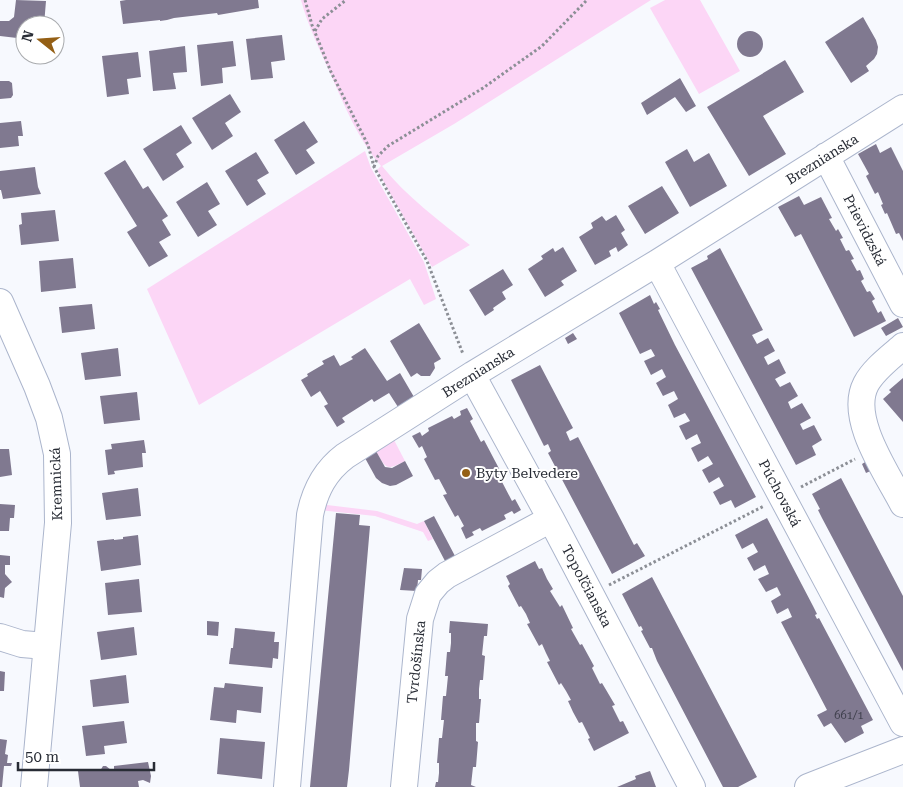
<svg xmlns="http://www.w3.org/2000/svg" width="903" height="787" font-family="'Roboto Serif',serif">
	<rect width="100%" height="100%" fill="#f7f9fe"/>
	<path fill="#fcd6f6" d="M301 0H651L454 124 382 166C406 196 439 221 470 245L432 267 377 170 381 166C358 139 345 107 331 75 320 50 308 26 301 0Z
		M665 0H700L740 71 699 94 650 8Z
		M365 151 371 168 424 262 436 299 424 305 410 279 199 405 147 289Z
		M394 440 405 461C386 471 386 469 376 451Z
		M345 466H352C339 476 330 490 327 505L377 511 417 524 424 521 433 539 428 541 423 532 375 516 319 510C324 492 331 479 345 466Z"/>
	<path fill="#807990" d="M16 0 46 1 44 25H25V34H21L17 38 0 36V21H9L14 17Z
		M126 0H258L259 8 218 15 217 13 174 18 167 20 160 21V20L123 24 120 1Z
		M863 17 876 40 878 47 877 54 874 59 866 66 869 71 851 83 825 42Z
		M737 44a13 13 0 1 1 26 0a13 13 0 1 1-26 0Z
		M282 35 285 60 271 62 273 78 251 80 246 39Z
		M233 41 236 66 222 68 223 83 201 86 197 45Z
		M185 46 187 72 173 73 176 89 153 91 149 51Z
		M138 52 141 77 127 79 129 94 107 97 102 56Z
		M785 60 804 92 763 116 786 154 749 176 707 107Z
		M680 78 696 106 686 112 675 97 647 115 641 103Z
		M0 81H9L12 83 13 95 11 98 0 99Z
		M230 94 241 112 225 123 233 136 212 150 192 118Z
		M21 121 23 136H18L19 146 0 148V123Z
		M304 121 318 142 306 150 315 163 296 175 274 140Z
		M181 125 192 143 176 154 184 167 163 181 143 149Z
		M876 144 880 153 891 147 903 171V241L899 233 896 234 887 213 885 214 881 205 883 204 878 192 875 194 866 176 869 174 858 154Z
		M687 149 694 162 709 153 727 186 690 207 665 162Z
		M256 152 269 173 257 180 266 194 247 206 225 171Z
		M125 160 143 189 148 186 168 216 162 220 171 235 159 242 168 256 149 267 127 232 137 226 104 173Z
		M35 167 38 187 41 194 3 199 1 190H0V171Z
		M207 182 220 204 208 211 217 225 198 237 176 202Z
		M662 186 679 213 645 234 628 206Z
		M799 196 804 205 821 197 832 218 829 219 836 231 838 229 843 238 840 239 846 251 849 250 854 259 851 260 857 271 860 270 864 279 861 281 867 292 870 291 875 299 872 301 878 313 881 311 886 321 854 337 801 234 795 237 778 207Z
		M55 210 59 241 21 245 19 225 22 224 21 213Z
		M616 215 625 230 621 233 628 245 618 252 616 247 609 251 611 256 595 265 579 237 593 228 591 223 602 216 606 221Z
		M563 247 577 271 561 281 564 285 545 297 528 269 543 259 541 256 553 248 555 252Z
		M720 248 763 330 752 335 757 344 768 338 775 351 764 357 768 365 779 359 786 373 775 379 780 387 790 382 798 396 788 402 791 409 802 403 811 418 800 424 803 430 814 425 822 440 812 446 816 455 796 465 691 268 708 259 707 256Z
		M73 258 76 288 41 292 39 261Z
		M503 269 513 285 502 292 506 299 493 308 494 310 485 316 469 290Z
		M650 295 654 304 656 302 660 309 658 310 675 345 756 497 735 508 731 500 720 505 713 492 724 486 719 477 709 483 702 470 713 464 708 456 698 462 691 448 701 443 697 434 686 440 679 426 690 421 685 413 674 418 668 405 678 399 674 391 663 396 656 383 666 377 662 369 651 375 644 361 655 356 651 349 640 354 619 313Z
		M92 304 95 329 62 333 59 307Z
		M898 318 903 327 886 336 881 328Z
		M419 323 441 359 434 363 435 368 430 376H421L417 373 411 377 390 341Z
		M573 333 577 339 568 344 565 338Z
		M118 348 121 376 85 380 81 353Z
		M365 348 387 381 400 373 414 397 398 407 389 393 374 402 372 399 342 418 345 422 337 427 324 406 328 404 320 391 311 397 301 380 308 376 307 374 324 364 322 361 334 355 340 366 353 359 351 357Z
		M540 365 573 428 566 432 570 441 578 437 634 545 637 543 645 556 612 574 548 453 551 451 548 444 544 446 511 380Z
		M903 378V422L883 399 891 392 889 390Z
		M137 392 140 420 104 424 100 396Z
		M467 408 473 419 470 421 481 442 484 440 504 478 501 480 512 501 515 499 521 510 514 514 512 511 504 515 506 519 482 531 480 528 472 532 474 535 466 539 461 528 464 526 458 515 455 517 443 495 447 494 439 479 435 480 424 459 427 457 422 446 419 448 412 436 420 432 422 436 429 431 428 428 452 416 454 419 461 415 460 411Z
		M144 440 146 453H142L143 467 114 471 115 474 108 475 105 450 112 449 111 444Z
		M0 449H9L12 475 0 477Z
		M376 451 385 467 392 468 405 461 413 476 396 485 390 486 382 483 376 478 365 458Z
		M870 459 875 469 866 473 862 464Z
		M841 478 903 596V671L822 518 818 510 820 509 812 494Z
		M138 488 141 516 106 520 102 493Z
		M0 504 15 505 14 518H10L9 531H0Z
		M336 513 360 515 359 525 370 526 349 770 347 787H310Z
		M434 516 455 556 445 561 424 521Z
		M767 518 813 606 817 614 815 615 817 619 819 618 873 720 861 726 864 733 845 743 831 723 824 727 817 715 827 710 781 622 792 617 788 608 777 614 771 601 781 595 777 587 766 592 758 579 769 574 765 565 754 571 747 558 758 552 753 543 742 549 735 535Z
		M138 535 141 565 101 571 97 541 114 539V540L123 539V537Z
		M0 555 10 556V565H5V574L12 582 5 588 4 598 0 597Z
		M535 561 539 569 542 568 547 579 553 589 550 591 560 607 562 605 573 628 571 629 580 645 582 644 594 666 592 668 600 684 602 683 615 705 612 706 620 722 623 721 629 733 594 751 588 739 590 738 582 722 579 723 573 712 568 701 571 700 566 691 561 683 559 685 547 662 550 661 546 653 542 644 539 646 527 624 530 623 526 614 521 606 519 607 508 586 510 584 506 576Z
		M404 568 422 569 421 580H418L417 591 400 590Z
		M652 577 757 777 738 787H723L657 661 652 648H650L641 631 643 630 641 626 639 627 622 594Z
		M139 579 142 612 108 615 105 583Z
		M207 621 219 622 218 636 207 635Z
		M450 621 488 624 487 636H484L482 655 485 656 483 680H480L479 689V699H481L479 723H476V741L478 742 476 767H473L471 785 476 787H435L436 782H438L439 773V763H437L439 738H442L444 720H441L443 696H446L448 676H445L447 652H450L451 643V633H449Z
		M134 627 137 655 101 660 97 632Z
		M235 628 275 632 274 642H279L278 659 273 658 272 668 229 664 231 648H233Z
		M0 671 5 672 4 691H0Z
		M126 675 129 703 93 707 90 680Z
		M225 683 263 687 261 713 237 710 236 723 210 720 214 687 224 688Z
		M124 721 127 743 104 746 105 754 86 756 82 726Z
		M220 738 265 742 262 779 217 774Z
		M0 739 7 740 5 754 8 755 7 763H12L11 766H4L2 787H0Z
		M148 762 151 776 150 783 143 780 138 781 139 787H80L78 771 98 769 100 771 103 766H106L111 770H114V766Z
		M650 771 656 787H617L636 779 635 776Z"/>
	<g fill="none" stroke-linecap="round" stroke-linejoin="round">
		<defs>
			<path id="minor" d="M826 156 903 304
				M657 263 903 723
				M0 302 37 386 49 418 57 454 58 523 34 787
				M903 346C891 357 874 369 866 384 848 418 887 473 903 504
				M472 375 551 519 692 787
				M0 637 22 644 46 646
				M287 787 310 515C315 490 325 471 345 456L472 375 657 263 903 108
				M404 787 420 619 428 594 438 582 447 575 551 519
				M808 787 903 750"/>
		</defs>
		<use href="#minor" stroke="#abb5cc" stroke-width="28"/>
		<path stroke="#8c8f96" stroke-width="3" stroke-dasharray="2.5 2.5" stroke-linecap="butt" d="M305 0 312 25 331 72 368 145 374 167 427 261 463 354
			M315 31 322 19 346 0
			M374 167 378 156 388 146 483 88 542 46 587 0
			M801 487 855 459
			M609 585 764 506"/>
		<use href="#minor" stroke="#fff" stroke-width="26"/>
	</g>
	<circle fill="#945f15" stroke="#fff" stroke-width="2" cx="466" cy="473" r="5"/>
	<g text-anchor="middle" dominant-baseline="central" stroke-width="4" stroke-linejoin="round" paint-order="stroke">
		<g font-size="11" fill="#3e3f4c">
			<text x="849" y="715">661/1</text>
		</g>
		<g font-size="14" fill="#282c35" stroke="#fff">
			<text transform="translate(822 159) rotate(-32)">Breznianska</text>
			<text transform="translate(865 230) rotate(63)">Prievidzská</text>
			<text transform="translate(478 372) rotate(-32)">Breznianska</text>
			<text transform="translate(56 484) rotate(-92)">Kremnická</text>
			<text transform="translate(780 493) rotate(62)">Púchovská</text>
			<text transform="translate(587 586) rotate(62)">Topoľčianska</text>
			<text transform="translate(416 662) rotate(-84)">Tvrdošínska</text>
		</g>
		<g font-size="14" fill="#282c35" stroke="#fff" text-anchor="start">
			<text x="476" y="473">Byty Belvedere</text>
		</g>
	</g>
	<g transform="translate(40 40) rotate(287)"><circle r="24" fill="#ffffff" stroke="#a9abae"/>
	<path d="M0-4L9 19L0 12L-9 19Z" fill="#945f15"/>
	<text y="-8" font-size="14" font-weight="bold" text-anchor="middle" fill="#282c35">N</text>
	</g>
	<path d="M18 762v8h136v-8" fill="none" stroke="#282c35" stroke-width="2.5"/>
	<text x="25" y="762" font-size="15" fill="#282c35" stroke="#ffffff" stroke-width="4" paint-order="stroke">50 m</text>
</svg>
